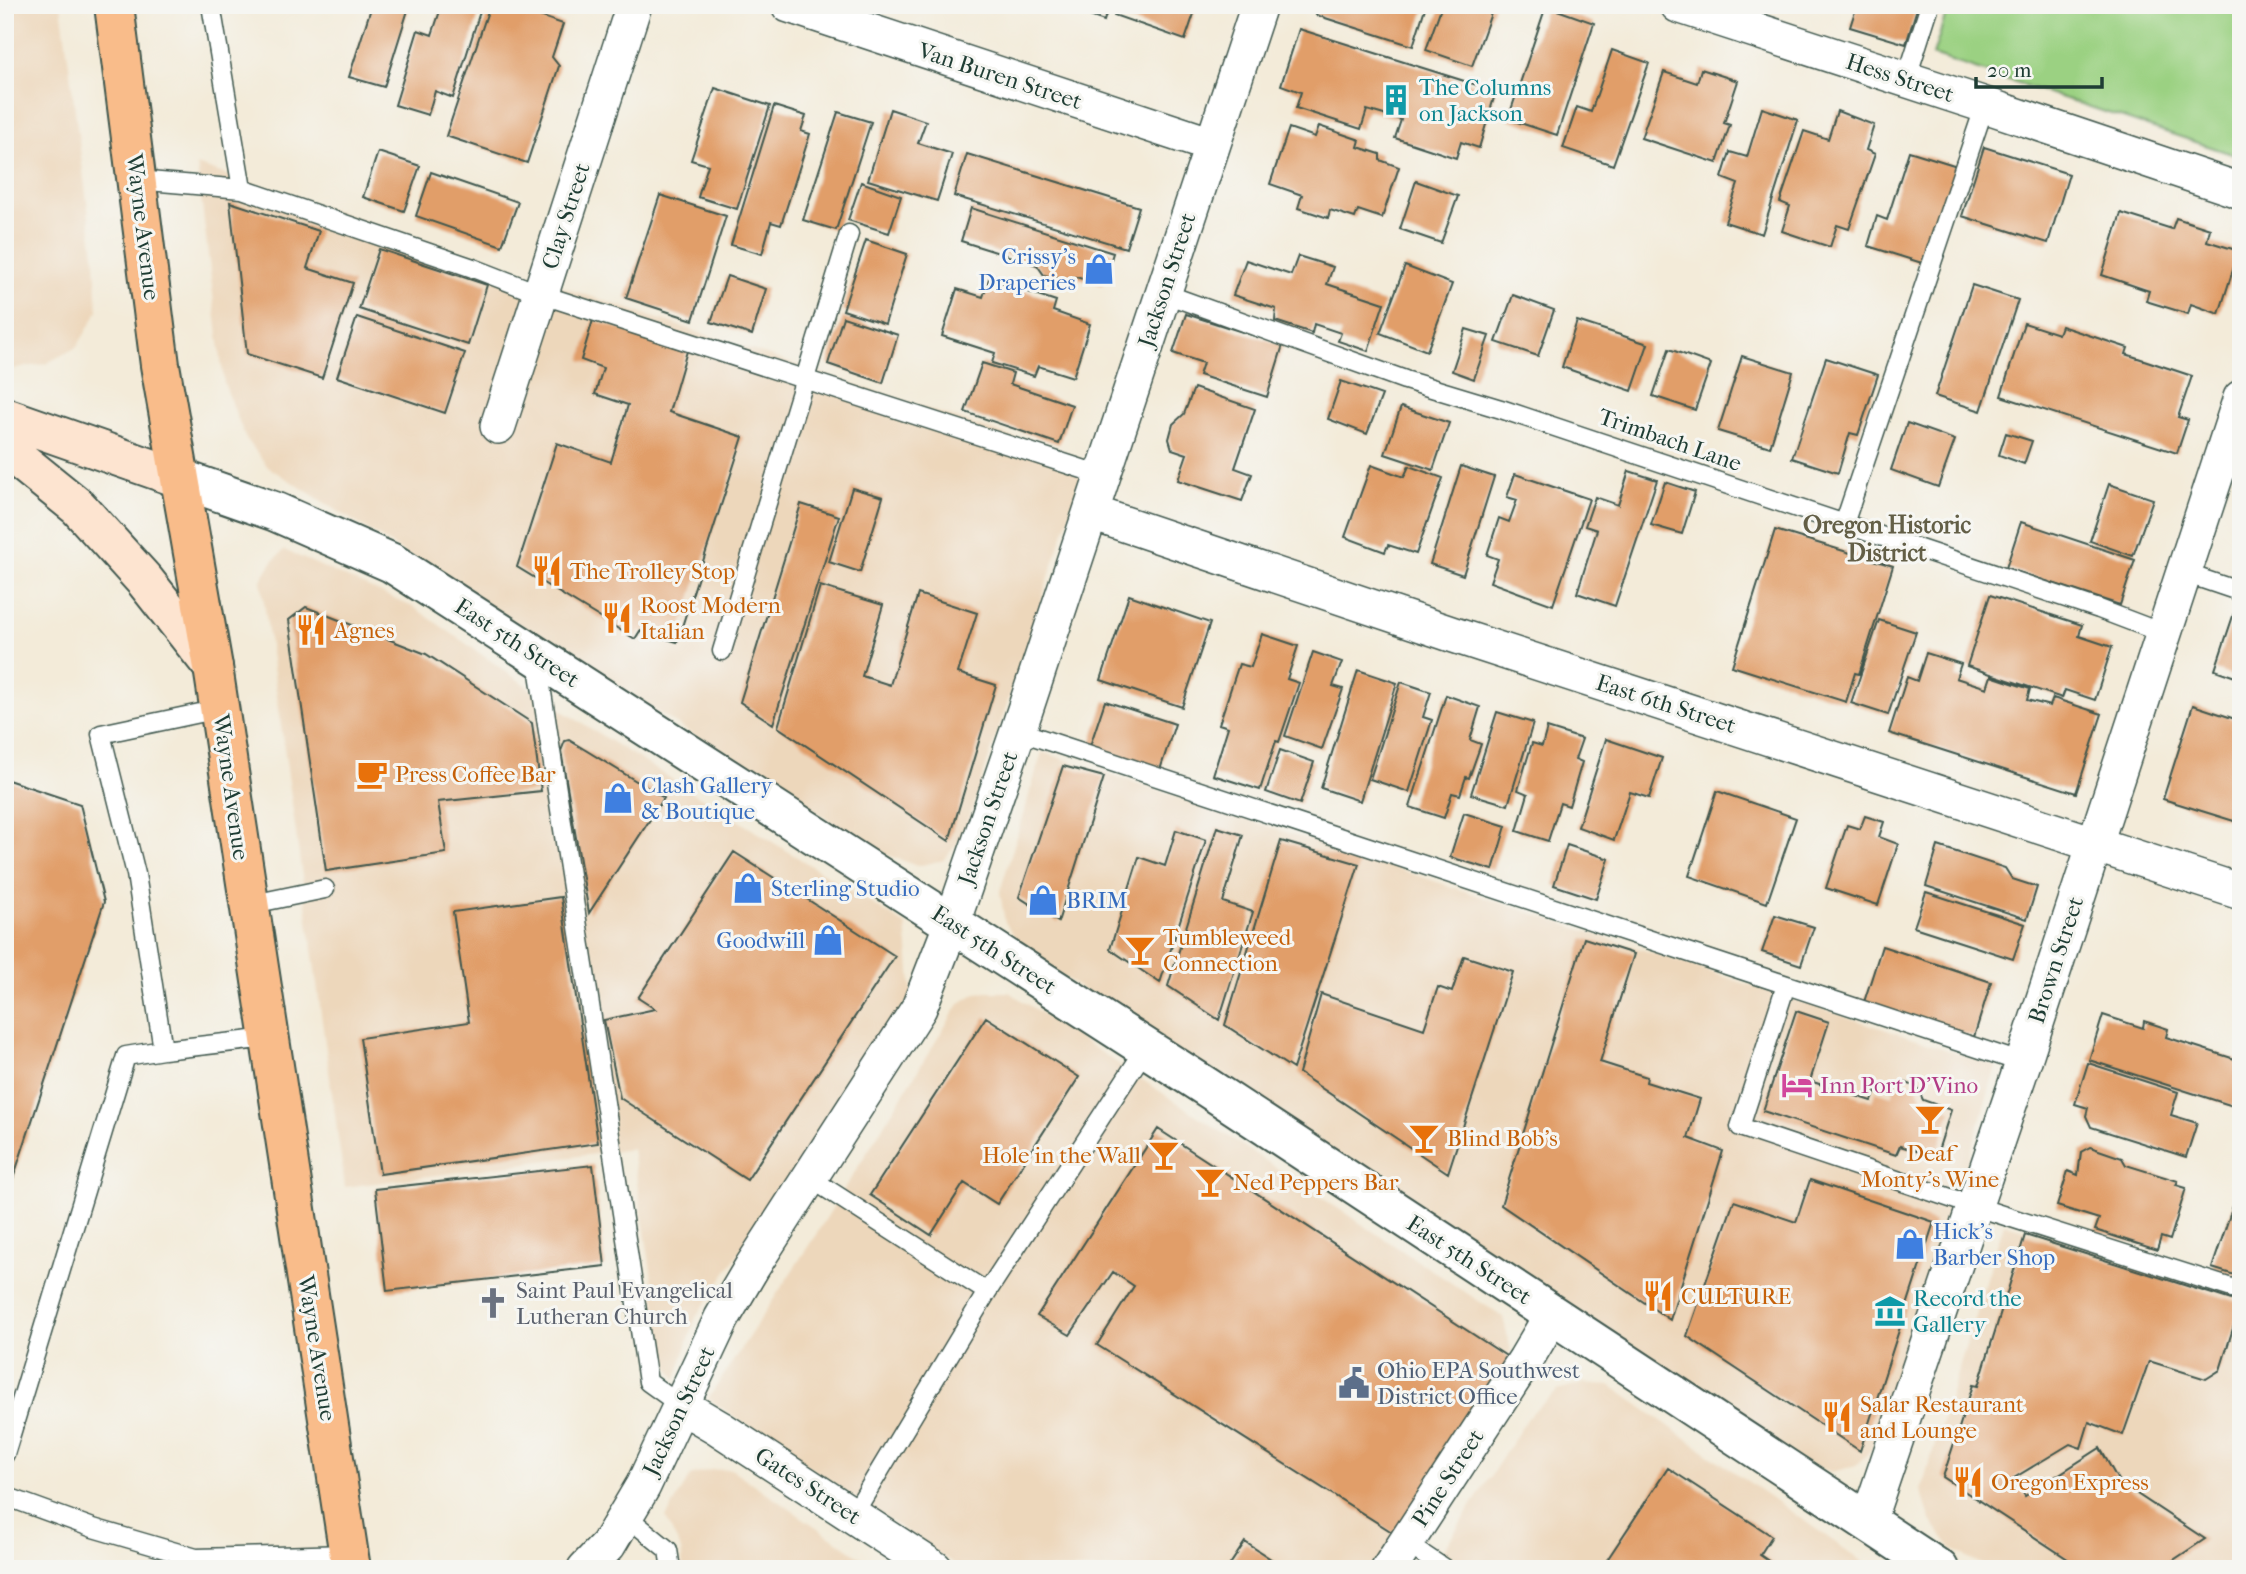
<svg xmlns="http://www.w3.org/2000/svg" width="2246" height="1574" font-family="'IM FELL French Canon',serif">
	<rect width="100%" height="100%" fill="#f6f6f2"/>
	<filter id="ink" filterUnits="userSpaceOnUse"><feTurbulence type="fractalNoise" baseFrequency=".0143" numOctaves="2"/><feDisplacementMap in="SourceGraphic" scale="14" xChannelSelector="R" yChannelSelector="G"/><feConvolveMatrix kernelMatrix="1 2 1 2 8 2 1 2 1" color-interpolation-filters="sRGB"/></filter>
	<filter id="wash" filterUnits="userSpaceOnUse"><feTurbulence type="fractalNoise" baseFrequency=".00686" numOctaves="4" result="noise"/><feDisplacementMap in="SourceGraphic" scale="28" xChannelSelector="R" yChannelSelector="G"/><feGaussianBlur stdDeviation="1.57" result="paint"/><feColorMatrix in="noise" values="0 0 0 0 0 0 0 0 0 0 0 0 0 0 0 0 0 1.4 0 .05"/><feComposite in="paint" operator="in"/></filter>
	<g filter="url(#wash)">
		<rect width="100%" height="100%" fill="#f3ebd9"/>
		<path fill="#edd7bb" d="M5 5H61L95 262 98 311 77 347 45 364 6 370Z
			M197 165 1087 462 963 836 944 860 917 866 880 852 268 467 245 437 224 383Z
			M284 550 415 608 564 712 906 925 912 994 696 1317 676 1379 665 1360 632 1149 345 1187 261 580 272 562Z
			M1042 752 1996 1066 1960 1190 1872 1449 1855 1466 1832 1472 1799 1460 1024 951 1005 922 1000 892Z
			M989 992H1009L1503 1317 1511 1350 1493 1388 1375 1569H962L708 1399 817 1233 959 1004 976 993Z
			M2004 1223 2241 1297V1569H1991L1953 1550 1931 1521 1921 1490Z
			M1584 1383 1610 1385 1873 1569H1431L1531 1413 1558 1391Z
			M731 1469 878 1569H683L681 1550 666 1518 690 1476 711 1470Z"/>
		<path fill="#9bd182" stroke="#5d875b" stroke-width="2" d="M1949 5H2241V157L1933 55Z"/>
		<g id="blocks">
			<path fill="#e19e69" d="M372 5H402L409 7 384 87 349 77Z
				M442 5H482L453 98 435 91 428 115 395 105 418 30 432 35Z
				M490 5H508L563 24 552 57 559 66 527 163 446 136Z
				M1074 5H1109L1104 21 1072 10Z
				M1118 5H1197L1185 40 1114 15Z
				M1319 5H1426L1413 46 1316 15Z
				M1442 5H1494L1472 66 1426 50Z
				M1857 5H1918L1906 44 1850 27Z
				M1546 6 1594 23 1557 135 1508 119Z
				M1299 29 1496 91 1479 148 1461 142 1456 158 1395 138 1401 120 1367 110 1361 129 1296 108 1301 92 1281 85Z
				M1612 50 1649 63 1613 165 1563 148 1577 107 1591 112Z
				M1701 69 1738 81 1724 123 1730 125 1717 163 1641 138 1664 72 1697 83Z
				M715 88 770 106 737 209 698 197 708 165 691 160Z
				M774 106 806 116 801 131 810 134 781 225 771 222 762 254 731 245Z
				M1762 108 1798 120 1762 234 1725 222 1738 184 1722 178 1730 152 1747 157Z
				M890 109 926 121 918 143 952 154 937 201 868 180Z
				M1837 111 1874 125 1866 150 1875 154 1849 229 1837 225 1830 247 1782 231 1790 206 1780 202 1804 131 1828 139Z
				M838 112 871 122 836 230 803 220Z
				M1319 126 1360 140 1358 147 1380 154V160L1399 167 1382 218 1358 210 1355 218 1330 210 1328 218 1298 208 1302 195 1270 184 1289 128 1315 137Z
				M1984 147 2069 174 2048 243 1962 216Z
				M1909 151 1957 166 1925 264 1868 246 1877 216 1887 220Z
				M378 152 420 166 404 211 363 197Z
				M967 154 1139 207 1126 248 954 196Z
				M431 172 518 202 502 246 416 216Z
				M1416 181 1458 196 1441 243 1400 229Z
				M861 182 901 196 889 233 848 220Z
				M660 195 726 216 693 320 626 298Z
				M230 202 319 231 307 268 353 283 322 378 247 354Z
				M971 208 1113 253 1103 285 1076 277 1064 280 1044 275 1037 265 961 241Z
				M2121 213 2172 229 2176 218 2210 229 2207 241 2239 251 2219 314 2191 304 2188 314 2146 301 2149 291 2102 275Z
				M866 240 907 254 885 324 843 310Z
				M379 249 487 285 468 345 359 309Z
				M1298 256 1333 267 1327 284 1384 303 1368 351 1338 341 1341 333 1314 324 1312 333 1275 321 1276 309 1233 295 1246 260 1291 275Z
				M1405 266 1452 284 1427 351 1380 333Z
				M727 276 766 289 752 335 711 322Z
				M989 279 1056 301 1053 311 1090 324 1073 377 1038 366 1034 376 992 363 995 353 942 336 957 289 983 297Z
				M1972 285 2018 300 1981 411 1935 396Z
				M1513 295 1554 310 1538 356 1496 342Z
				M1186 314 1283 345 1267 397 1199 375 1203 363 1173 353Z
				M357 317 465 353 445 413 337 377Z
				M843 317 898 335 883 383 828 364Z
				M593 320 687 351 669 412 743 437 677 642 640 631 635 639 517 567 557 443 611 462 628 405 595 394 603 368 581 360Z
				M1577 321 1648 344 1632 391 1562 367Z
				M2024 323 2058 334 2061 326 2128 348 2126 354 2192 376 2178 417 2188 420 2177 453 2001 396Z
				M1466 329 1489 336 1474 379 1452 371Z
				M1669 349 1711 364 1695 410 1653 396Z
				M1742 356 1793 372 1770 447 1718 431Z
				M1826 358 1878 375 1858 435 1850 433 1838 473 1792 458Z
				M982 363 1013 373 1010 384 1072 405 1059 444 965 412Z
				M1341 381 1382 395 1367 434 1328 419Z
				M1194 388 1255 409 1235 468 1252 474 1242 501 1178 480 1187 454 1172 449 1169 439 1173 424 1184 414Z
				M1401 407 1449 423 1433 470 1385 454Z
				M1907 423 1955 440 1938 487 1891 470Z
				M2006 433 2032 441 2024 464 1999 455Z
				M1371 465 1404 477 1409 466 1443 478 1416 554 1388 545 1385 552 1345 537Z
				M1461 466 1494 477 1463 575 1430 564Z
				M1629 471 1657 480 1615 606 1577 593 1597 530 1585 526 1595 497 1618 505Z
				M1515 474 1589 499 1553 605 1490 582 1498 559 1487 555 1499 518 1509 522 1517 500 1507 497Z
				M1665 482 1695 492 1682 534 1651 525Z
				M2109 484 2153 499 2133 556 2090 541Z
				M852 488 883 497 860 572 829 562Z
				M801 504 839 516 773 724 740 702Z
				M2021 522 2135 560 2120 605 2006 568Z
				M1775 530 1893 566 1859 674 1855 673 1846 702 1732 666Z
				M820 586 883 605 862 676 890 685 918 594 977 613 958 673 996 685 949 841 778 727Z
				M1129 595 1210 623 1182 707 1101 680Z
				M1990 595 2082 625 2079 636 2112 647 2095 700 2065 690 2062 698 1967 666Z
				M306 607 426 654 532 723 541 791 438 802 446 853 326 871 289 620Z
				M2236 607 2241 609V679L2215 670Z
				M1879 620 1916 632 1888 715 1851 703Z
				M1262 634 1298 646 1287 679 1299 683 1279 742 1276 741 1260 790 1213 775 1228 727 1219 724 1239 664 1251 667Z
				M1313 652 1342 662 1333 686 1343 689 1322 749 1285 736Z
				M1926 653 1961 664 1956 678 1987 688 1991 676 2030 689 2027 700 2050 706 2053 698 2102 714 2076 793 1889 733 1907 677 1917 681Z
				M1358 670 1397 683 1360 801 1321 788Z
				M1401 682 1431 692 1423 717 1432 720 1409 792 1370 779Z
				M1446 695 1480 707 1470 740 1481 744 1469 778 1466 777 1460 795 1452 793 1444 818 1410 807Z
				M1105 701 1175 724 1160 770 1090 746Z
				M2193 705 2241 721V811L2237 822 2163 799Z
				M1497 712 1533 723 1508 805 1471 794Z
				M1547 728 1582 739 1575 759 1582 762 1569 806 1560 803 1548 841 1517 831 1528 794 1518 790 1532 743 1542 746Z
				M1606 739 1662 758 1649 798 1630 792 1614 840 1578 827Z
				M569 740 664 798 589 913 561 751 565 741Z
				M1280 750 1314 762 1300 804 1266 792Z
				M1063 766 1104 777 1058 922 1019 897Z
				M5 779 80 804 104 902 6 1200Z
				M1717 791 1796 818 1767 903 1689 876Z
				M1464 813 1506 826 1493 870 1450 857Z
				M1865 816 1884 822 1879 837 1898 844 1878 905 1826 888 1847 825 1860 829Z
				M1217 827 1243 835 1223 902 1253 912 1219 1020 1168 986Z
				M1176 830 1206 840 1160 983 1110 949 1139 857 1165 866Z
				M1281 841 1359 864 1293 1069 1225 1025Z
				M1567 845 1609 859 1596 899 1554 885Z
				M1938 846 2005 868 2012 879 2037 887 2027 919 1926 886Z
				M734 852 895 956 747 1180 620 1098 604 1020 655 1009 638 998Z
				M1926 892 2025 924 2013 959 1914 927Z
				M561 897 598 1143 380 1174 360 1038 469 1022 453 912Z
				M1775 915 1814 927 1801 965 1762 952Z
				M1584 938 1634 954 1600 1062 1647 1077 1646 1082 1700 1099 1688 1138 1723 1151 1670 1320 1501 1205Z
				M1882 946 1991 982 1974 1037 1864 1002Z
				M1464 956 1513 972 1448 1173 1299 1073 1321 994 1424 1029 1438 987 1452 992Z
				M1796 1011 1829 1022 1810 1081 1872 1101 1876 1091 1892 1096 1894 1089 1904 1082 1917 1087 1923 1100 1951 1110 1936 1157 1900 1146 1896 1155 1763 1111Z
				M2103 1015 2143 1028 2144 1021 2168 1029 2166 1037 2241 1061V1082L2233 1106 2089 1060Z
				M986 1017 1079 1077 997 1204 964 1183 931 1235 870 1195Z
				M2088 1063 2178 1092 2171 1115 2197 1123 2186 1157 2091 1127 2086 1116 2088 1108 2075 1104Z
				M1158 1129 1517 1363 1403 1539 1097 1345 1134 1286 1113 1272 1070 1335 1037 1316Z
				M2090 1147 2122 1158 2126 1165 2178 1181 2176 1185 2186 1188 2170 1240 2161 1237 2157 1250 2095 1230 2099 1219 2057 1206 2068 1171 2078 1175 2081 1152Z
				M593 1165 605 1266 387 1291 375 1189Z
				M1810 1180 1934 1222 1860 1451 1687 1336 1734 1201 1796 1222Z
				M2236 1197 2241 1198V1277L2212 1268Z
				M2025 1235 2241 1303 2220 1370 2206 1379 2149 1361 2123 1435 2089 1422 2081 1448 2070 1444 2014 1478 2025 1496 2100 1448 2119 1482 2205 1539 2160 1569H2083L1943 1477 1973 1385 1978 1386Z
				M1668 1468 1772 1536 1760 1555 1780 1569H1601Z
				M1245 1542 1286 1569H1227Z"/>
		</g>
	</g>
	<g filter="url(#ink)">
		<use href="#blocks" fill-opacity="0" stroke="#3f574d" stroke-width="2"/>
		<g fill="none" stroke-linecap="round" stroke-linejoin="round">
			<defs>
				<path id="service" d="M211 5 242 189
					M1906 80 1930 5
					M137 180 242 189 473 268 540 294 1104 476
					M1163 293 1405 380 1501 409 2099 609 2162 633
					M1844 524 1985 105
					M2182 572 2241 592
					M722 651 849 234
					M537 660 648 1382 680 1405
					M1018 731 2023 1063
					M248 905 325 889
					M1786 985 1740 1127 1974 1206 2241 1291
					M163 1050 136 874 101 734 219 709
					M810 1178 987 1292
					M5 1454 126 1056 163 1050 269 1038
					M5 1496 93 1528 196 1558 349 1554
					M625 1515 668 1550 671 1569
					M853 1515 987 1292 1146 1048
					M1406 1543 1445 1569"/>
				<path id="minor" d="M789 5 1212 145
					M1678 5 1985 105 2241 191
					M498 426 634 5
					M1092 513 1454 635 2241 892
					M680 1405 719 1428 935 1569
					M1868 1521 2023 1063 2241 398
					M585 1569 608 1545 643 1486 722 1318 752 1267 919 1008 952 923 1018 731 1259 5
					M1389 1569 1526 1359 1552 1315"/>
				<path id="tertiary" d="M179 478 276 512 392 563 1205 1086 1939 1569"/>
				<path id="secondary" d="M5 417 179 478
					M5 448 78 507 145 581 213 667"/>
				<path id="primary" d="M114 5 160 365 213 667 351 1569"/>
			</defs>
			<use href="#service" stroke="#3f574d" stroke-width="21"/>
			<use href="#minor" stroke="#3f574d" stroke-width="38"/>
			<use href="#tertiary" stroke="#3f574d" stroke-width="42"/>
			<use href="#secondary" stroke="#3f574d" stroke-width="42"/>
			<use href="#primary" stroke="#3f574d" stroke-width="42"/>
			<use href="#service" stroke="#fff" stroke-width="18"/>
			<use href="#minor" stroke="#fff" stroke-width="35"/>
			<use href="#tertiary" stroke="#fff" stroke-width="38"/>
			<use href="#secondary" stroke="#fde4d0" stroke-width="38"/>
			<use href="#primary" stroke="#f9bc8a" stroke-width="38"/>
		</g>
	</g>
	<defs>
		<symbol id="building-bare" viewBox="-9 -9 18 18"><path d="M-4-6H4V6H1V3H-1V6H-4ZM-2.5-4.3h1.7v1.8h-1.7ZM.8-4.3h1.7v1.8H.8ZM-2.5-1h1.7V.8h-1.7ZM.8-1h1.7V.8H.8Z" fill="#0f9aa8" stroke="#f6f6f2" stroke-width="2.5" paint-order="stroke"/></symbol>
		<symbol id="shop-bare" viewBox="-9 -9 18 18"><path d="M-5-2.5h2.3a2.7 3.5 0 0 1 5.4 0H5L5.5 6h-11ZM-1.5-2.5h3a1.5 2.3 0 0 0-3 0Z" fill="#3f7fe0" stroke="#f6f6f2" stroke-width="2.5" paint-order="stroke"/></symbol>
		<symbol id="restaurant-bare" viewBox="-9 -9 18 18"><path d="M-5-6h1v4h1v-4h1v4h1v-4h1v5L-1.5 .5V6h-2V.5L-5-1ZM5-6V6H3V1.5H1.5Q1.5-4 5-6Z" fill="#e8710a" stroke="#f6f6f2" stroke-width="2.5" paint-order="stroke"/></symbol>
		<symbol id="cafe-bare" viewBox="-9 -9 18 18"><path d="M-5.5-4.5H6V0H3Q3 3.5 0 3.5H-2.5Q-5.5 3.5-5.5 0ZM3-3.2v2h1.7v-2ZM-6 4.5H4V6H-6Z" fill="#e8710a" stroke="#f6f6f2" stroke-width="2.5" paint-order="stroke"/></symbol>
		<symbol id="bar-bare" viewBox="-9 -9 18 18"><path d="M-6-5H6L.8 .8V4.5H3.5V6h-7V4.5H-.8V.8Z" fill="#e8710a" stroke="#f6f6f2" stroke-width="2.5" paint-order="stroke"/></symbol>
		<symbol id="hotel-bare" viewBox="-9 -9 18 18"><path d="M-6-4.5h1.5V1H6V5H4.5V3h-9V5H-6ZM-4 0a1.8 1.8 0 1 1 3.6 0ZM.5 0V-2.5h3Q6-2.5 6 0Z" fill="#d1479c" stroke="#f6f6f2" stroke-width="2.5" paint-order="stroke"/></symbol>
		<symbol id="church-bare" viewBox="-9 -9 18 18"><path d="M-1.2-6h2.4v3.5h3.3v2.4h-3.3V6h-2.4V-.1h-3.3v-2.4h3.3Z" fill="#6b7280" stroke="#f6f6f2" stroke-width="2.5" paint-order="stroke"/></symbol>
		<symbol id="museum-bare" viewBox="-9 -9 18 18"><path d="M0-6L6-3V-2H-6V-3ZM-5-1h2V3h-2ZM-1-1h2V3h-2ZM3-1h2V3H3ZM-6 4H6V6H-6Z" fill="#0f9aa8" stroke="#f6f6f2" stroke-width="2.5" paint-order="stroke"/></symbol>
		<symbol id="civic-bare" viewBox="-9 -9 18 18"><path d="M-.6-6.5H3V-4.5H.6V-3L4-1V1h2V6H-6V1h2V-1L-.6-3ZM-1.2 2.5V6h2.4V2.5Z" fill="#5c6f8a" stroke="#f6f6f2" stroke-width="2.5" paint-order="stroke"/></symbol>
	</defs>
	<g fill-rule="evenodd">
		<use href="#building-bare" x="1374" y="78" width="44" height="44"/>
		<use href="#shop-bare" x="1077" y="247" width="44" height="44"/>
		<use href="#restaurant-bare" x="525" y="549" width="44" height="44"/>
		<use href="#restaurant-bare" x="595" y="596" width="44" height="44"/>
		<use href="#restaurant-bare" x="289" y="608" width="44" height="44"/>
		<use href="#cafe-bare" x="350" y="752" width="44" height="44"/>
		<use href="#shop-bare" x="596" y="776" width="44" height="44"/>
		<use href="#shop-bare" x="726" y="866" width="44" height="44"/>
		<use href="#shop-bare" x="1021" y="878" width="44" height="44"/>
		<use href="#shop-bare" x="806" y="918" width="44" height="44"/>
		<use href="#bar-bare" x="1118" y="928" width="44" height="44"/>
		<use href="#hotel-bare" x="1775" y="1063" width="44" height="44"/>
		<use href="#bar-bare" x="1908" y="1097" width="44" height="44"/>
		<use href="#bar-bare" x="1402" y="1116" width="44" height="44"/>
		<use href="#bar-bare" x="1142" y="1133" width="44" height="44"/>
		<use href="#bar-bare" x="1188" y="1160" width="44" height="44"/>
		<use href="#shop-bare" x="1888" y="1222" width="44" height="44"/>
		<use href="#restaurant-bare" x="1636" y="1274" width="44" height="44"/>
		<use href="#church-bare" x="471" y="1281" width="44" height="44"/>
		<use href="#museum-bare" x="1868" y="1289" width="44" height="44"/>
		<use href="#civic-bare" x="1332" y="1361" width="44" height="44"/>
		<use href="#restaurant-bare" x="1815" y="1395" width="44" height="44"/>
		<use href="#restaurant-bare" x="1946" y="1460" width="44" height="44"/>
	</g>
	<g text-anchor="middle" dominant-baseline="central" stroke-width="6" stroke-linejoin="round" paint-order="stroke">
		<g font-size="23" fill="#1f3d34" stroke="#f6f6f2">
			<text transform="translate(1000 76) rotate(18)">Van Buren Street</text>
			<text transform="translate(1900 78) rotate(18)">Hess Street</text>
			<text transform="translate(566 216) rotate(-72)">Clay Street</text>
			<text transform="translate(143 227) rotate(83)">Wayne Avenue</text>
			<text transform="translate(1167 280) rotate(-72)">Jackson Street</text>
			<text transform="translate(1670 440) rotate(19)">Trimbach Lane</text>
			<text transform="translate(517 643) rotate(33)">East 5th Street</text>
			<text transform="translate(1666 704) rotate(18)">East 6th Street</text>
			<text transform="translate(231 787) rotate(82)">Wayne Avenue</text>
			<text transform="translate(988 818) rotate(-71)">Jackson Street</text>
			<text transform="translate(994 950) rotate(33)">East 5th Street</text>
			<text transform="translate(2056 960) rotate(-72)">Brown Street</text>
			<text transform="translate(1469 1260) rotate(33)">East 5th Street</text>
			<text transform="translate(317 1348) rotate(81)">Wayne Avenue</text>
			<text transform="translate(679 1411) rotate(-65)">Jackson Street</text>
			<text transform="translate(1448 1478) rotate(-57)">Pine Street</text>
			<text transform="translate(808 1486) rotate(33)">Gates Street</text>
		</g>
		<g font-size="23" fill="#0d838f" stroke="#f6f6f2" text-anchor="start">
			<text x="1419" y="87">The Columns<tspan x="1419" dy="26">on Jackson</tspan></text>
			<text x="1913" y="1298">Record the<tspan x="1913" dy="26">Gallery</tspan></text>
		</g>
		<g font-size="23" fill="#366cbe" stroke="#f6f6f2" text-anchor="start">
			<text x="1076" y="256" text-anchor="end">Crissy's<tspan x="1076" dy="26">Draperies</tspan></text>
			<text x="641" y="785">Clash Gallery<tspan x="641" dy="26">&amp; Boutique</tspan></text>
			<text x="771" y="888">Sterling Studio</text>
			<text x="1066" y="900">BRIM</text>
			<text x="805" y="940" text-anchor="end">Goodwill</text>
			<text x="1933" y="1231">Hick's<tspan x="1933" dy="26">Barber Shop</tspan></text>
		</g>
		<g font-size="23" fill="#c56008" stroke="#f6f6f2" text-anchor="start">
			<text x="570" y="571">The Trolley Stop</text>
			<text x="640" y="605">Roost Modern<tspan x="640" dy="26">Italian</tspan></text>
			<text x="334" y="630">Agnes</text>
			<text x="395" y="774">Press Coffee Bar</text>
			<text x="1163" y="937">Tumbleweed<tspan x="1163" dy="26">Connection</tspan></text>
			<text x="1447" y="1138">Blind Bob's</text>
			<text x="1930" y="1153" text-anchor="middle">Deaf<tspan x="1930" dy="26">Monty's Wine</tspan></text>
			<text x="1141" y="1155" text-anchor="end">Hole in the Wall</text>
			<text x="1233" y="1182">Ned Peppers Bar</text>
			<text x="1681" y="1296">CULTURE</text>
			<text x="1860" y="1404">Salar Restaurant<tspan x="1860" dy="26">and Lounge</tspan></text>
			<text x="1991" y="1482">Oregon Express</text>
		</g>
		<g font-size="23" fill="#b23c85" stroke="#f6f6f2" text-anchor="start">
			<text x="1820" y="1085">Inn Port D'Vino</text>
		</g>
		<g font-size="23" fill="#5b616d" stroke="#f6f6f2" text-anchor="start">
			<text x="516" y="1290">Saint Paul Evangelical<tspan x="516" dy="26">Lutheran Church</tspan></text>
		</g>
		<g font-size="23" fill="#4e5e75" stroke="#f6f6f2" text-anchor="start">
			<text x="1377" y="1370">Ohio EPA Southwest<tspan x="1377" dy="26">District Office</tspan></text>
		</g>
		<g font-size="24" font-weight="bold" fill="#635f47" stroke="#f6f6f2">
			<text x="1887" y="525">Oregon Historic<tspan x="1887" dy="28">District</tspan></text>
		</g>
	</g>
	<rect width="2246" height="1574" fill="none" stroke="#f6f6f2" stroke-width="28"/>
	<path d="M1976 77v10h126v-10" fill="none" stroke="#1f3d34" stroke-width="3.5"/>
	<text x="1987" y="77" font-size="21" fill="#1f3d34" stroke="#f6f6f2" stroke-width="5" paint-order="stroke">20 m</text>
</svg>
